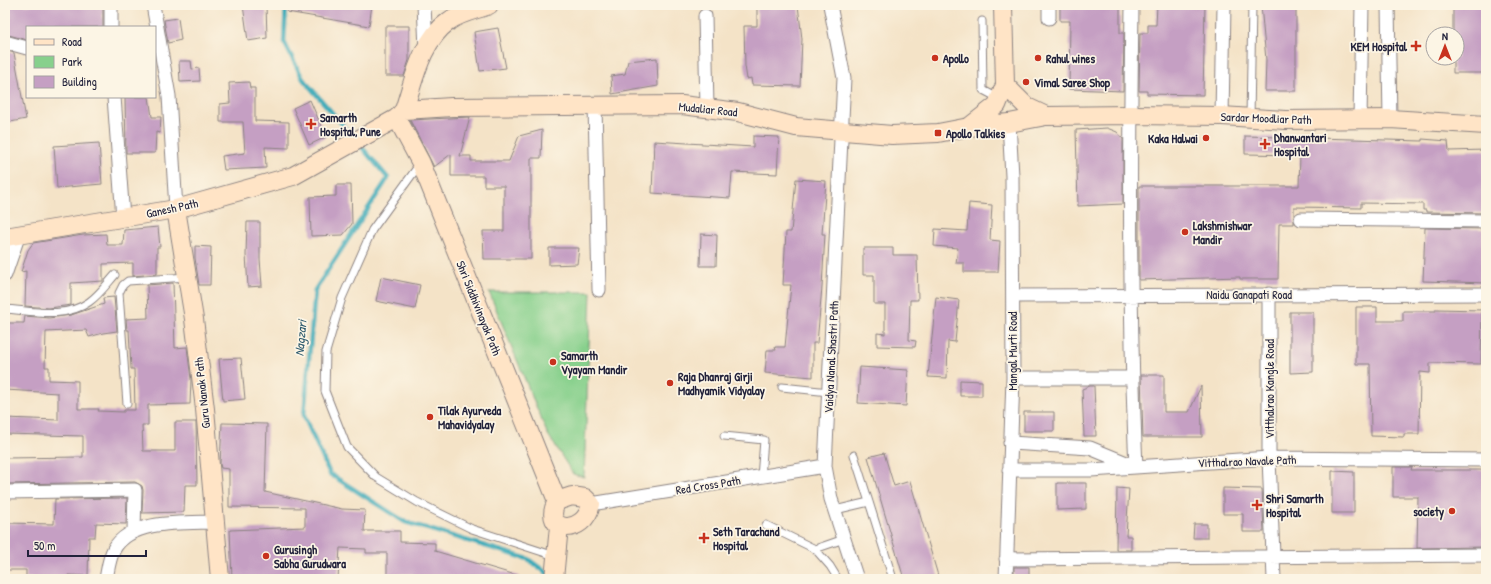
<svg xmlns="http://www.w3.org/2000/svg" width="1491" height="584" font-family="'Patrick Hand',sans-serif">
	<rect width="100%" height="100%" fill="#fcf5e5"/>
	<filter id="ink" filterUnits="userSpaceOnUse"><feTurbulence type="fractalNoise" baseFrequency=".025" numOctaves="2"/><feDisplacementMap in="SourceGraphic" scale="8" xChannelSelector="R" yChannelSelector="G"/><feConvolveMatrix kernelMatrix="1 2 1 2 8 2 1 2 1" color-interpolation-filters="sRGB"/></filter>
	<filter id="wash" filterUnits="userSpaceOnUse"><feTurbulence type="fractalNoise" baseFrequency=".012" numOctaves="4" result="noise"/><feDisplacementMap in="SourceGraphic" scale="16" xChannelSelector="R" yChannelSelector="G"/><feGaussianBlur stdDeviation="0.9" result="paint"/><feColorMatrix in="noise" values="0 0 0 0 0 0 0 0 0 0 0 0 0 0 0 0 0 1.4 0 .05"/><feComposite in="paint" operator="in"/></filter>
	<g filter="url(#wash)">
		<rect width="100%" height="100%" fill="#f4e3c7"/>
		<path fill="#87d08c" stroke="#547964" d="M489 292H591L584 477 573 474 547 433Z"/>
		<g fill="none" stroke-linecap="round" stroke-linejoin="round">
			<path stroke="#3cabb9" stroke-width="4.5" d="M286 5 284 42 303 79 354 138
				M359 144 388 178 315 290 304 416 330 474 405 522 528 559 551 576"/>
		</g>
		<g id="blocks">
			<path fill="#c59fc3" d="M5 5H103V27H27V40L5 34Z
				M243 5H266L267 38 248 41Z
				M287 5H372L369 26 287 12Z
				M757 5H798L802 39 800 86 752 85 751 78 747 79 745 66 744 26H757Z
				M1060 5H1120V33H1124L1123 91 1069 89 1070 21H1060Z
				M1157 5H1205L1203 95 1147 94V91H1139L1140 33H1148V25H1156Z
				M1261 5 1296 7V91H1265L1266 60Z
				M1453 5H1486V73H1453V58H1457V34H1453Z
				M178 18 181 40 168 43 164 20Z
				M385 26H409V60L404 76H385Z
				M498 28 506 68 480 71 474 32Z
				M5 50 14 53 26 119 5 123Z
				M657 58 658 86 612 94 611 76 625 74 628 61Z
				M179 61H191L192 69 199 68 200 81 180 82Z
				M249 82 250 88H255V121L289 122V148L265 147 266 168 224 170 222 156 245 153 243 122H220V104L230 103 229 83Z
				M125 97H149L152 117H161L160 133 156 132 155 153H126Z
				M310 100 326 137 309 145 293 108Z
				M470 117 460 156H471V161H509L519 136 542 130 541 158H531V259H484L483 231H504V186H484V176H451V154L434 167 410 120Z
				M1107 128 1117 132 1123 139V204L1078 206 1076 130Z
				M753 136 779 137 777 174 732 172 730 198 652 193 654 141 753 147Z
				M1245 136 1422 141V139L1448 141 1449 151 1486 150V213L1426 212V210H1423V204L1361 203V208L1294 207V224H1279L1278 279H1240V277L1139 280V186H1299L1300 155 1245 154Z
				M99 143 102 184 57 188 54 146Z
				M796 179 826 181 822 234H825L822 287 817 343H813V377L765 373 767 350H776L775 347H785L791 285H783L786 232H791Z
				M336 185H351L352 224 343 235 311 236 310 197 336 196Z
				M969 203 992 205 990 240 1000 241 998 272H964V263H956L958 248 934 246 935 229 967 231Z
				M247 222H260V259L262 286 248 287 246 255Z
				M158 227 160 247H157V274L133 276V263L103 264V281L71 283V305L49 308 25 306 26 271 21 272 28 250 33 243 83 235 106 234 107 245H123L124 230Z
				M1425 228 1486 229V283L1423 281Z
				M701 234 717 235 716 266H700Z
				M195 246 211 247 210 285H199L195 258Z
				M549 248H579L577 264 549 265Z
				M863 248H893V255H917L918 300H910L909 340 916 341 915 347 877 346V333L885 334V304H874V275H863Z
				M381 277 420 285 415 309 376 301Z
				M173 283 175 348 187 347 191 379 190 404 148 405V425H142L143 451H175V422H196L197 485H185L184 512 142 513 143 490 142 486 135 482 5 484V458L83 457V436L5 434V418L58 420V393L5 390V323H24L25 316 49 318 71 315 104 304 103 298 114 297 117 331 103 333 89 337 86 330 46 332 45 367H49V380L78 381V409H99L98 411 124 412V410H135L134 369H131L129 330H127L126 319 148 318 147 285Z
				M936 297 959 300 955 342 948 341 947 378 928 377Z
				M1356 307H1377V321H1403V311H1436V309L1482 310 1481 364 1430 363V373L1420 372 1419 434H1404V437L1371 436 1370 364H1356Z
				M1290 312H1313V372L1290 373Z
				M241 358 245 399 223 401 219 359Z
				M860 367 908 370 906 406 858 403Z
				M1141 375H1164V412H1189L1201 386 1202 437H1143Z
				M960 380 982 381V396H960Z
				M1090 386H1094L1096 436H1084L1082 389Z
				M1024 412H1054V431H1024Z
				M222 423 267 424 265 492 342 509 365 510 364 531H400V542L435 543V551L519 576V579H412L413 574 387 575V553H366V549L340 548 338 579 306 577 232 579 230 530 305 527V508L229 507V469L221 468 220 464Z
				M884 453 894 486 910 481 939 579H904L868 457Z
				M1393 467H1412L1411 470H1486V547L1417 548 1418 497H1393Z
				M1332 471 1354 472V513H1332Z
				M1057 483H1086V509L1057 510Z
				M1117 488 1129 489 1126 536H1131V550H1116Z
				M1223 488 1262 489 1264 532H1243V514H1223Z
				M127 498 126 524 96 523 95 537H89L88 576 68 575 67 579 26 578V570H5V523L54 524 55 499Z
				M1194 524H1207V538H1193Z
				M1014 567H1029V579H1014Z"/>
		</g>
	</g>
	<g filter="url(#ink)">
		<use href="#blocks" fill-opacity="0" stroke="#8b8281" stroke-width="1"/>
		<g fill="none" stroke-linecap="round" stroke-linejoin="round">
			<defs>
				<path id="lane" d="M982 21 983 90 1000 99
					M1250 118 1252 5
					M419 165 372 230 342 298 326 352 325 391 347 447 376 477 417 502 472 529 555 556
					M5 309C33 311 65 319 89 302 99 295 107 284 115 275
					M782 387 829 392
					M127 404 119 293 123 285 128 281 187 277
					M724 436 764 440 761 477
					M854 455 869 502
					M835 510 869 502 893 579
					M766 525 815 549 830 566 838 579
					M815 549 844 539"/>
				<path id="street" d="M153 5 169 96 176 209
					M424 5 426 48
					M830 5 844 78 825 466 831 499 857 579
					M1388 5 1390 119
					M705 16 707 108
					M1049 18V5
					M111 27V5
					M5 42 27 48
					M114 97 123 218
					M595 105 599 290
					M1222 116 1224 5
					M1360 119 1362 5
					M1301 219 1486 221
					M5 275 19 234
					M1269 294V458L1274 579
					M1013 296 1486 294
					M1013 378H1132
					M1010 443 1090 448 1136 467C1129 313 1130 159 1132 5
					M1009 470H1091L1269 458 1486 460
					M5 492 135 490 134 531
					M591 504 825 466
					M1006 559 1486 555
					M106 579C108 569 109 558 114 549 131 519 184 523 214 522
					M1006 579 1013 378 1012 176 1009 123"/>
				<path id="secondary" d="M1005 85 1027 107 1046 116
					M404 110 452 107 682 105 738 112 796 127 892 135 938 133 969 127 1009 123 1046 116 1130 115 1222 116 1286 120 1390 119 1486 125
					M397 118 421 163 557 501
					M969 127 997 105 1005 85 1003 5
					M176 209 194 319 205 409 220 579
					M5 237 176 209 293 176 397 118 404 110C414 80 421 41 449 21 459 13 476 10 489 5
					M572 496 585 498 591 504C585 537 540 533 557 501Z
					M554 579 559 526"/>
			</defs>
			<use href="#lane" stroke="#8b8281" stroke-width="9"/>
			<use href="#street" stroke="#8b8281" stroke-width="15"/>
			<use href="#secondary" stroke="#8b8281" stroke-width="20"/>
			<use href="#lane" stroke="#fff" stroke-width="7"/>
			<use href="#street" stroke="#fff" stroke-width="13"/>
			<use href="#secondary" stroke="#ffe4c6" stroke-width="18"/>
		</g>
	</g>
	<g fill="#c8321e" stroke="#fcf5e5" stroke-width="1.5">
		<path d="M1414 40h4v4h4v4h-4v4h-4v-4h-4v-4h4z"/>
		<circle cx="935" cy="58" r="4"/>
		<circle cx="1038" cy="58" r="4"/>
		<circle cx="1026" cy="82" r="4"/>
		<path d="M309 118h4v4h4v4h-4v4h-4v-4h-4v-4h4z"/>
		<rect x="934" y="129" width="8" height="8" rx="2"/>
		<circle cx="1206" cy="138" r="4"/>
		<path d="M1263 138h4v4h4v4h-4v4h-4v-4h-4v-4h4z"/>
		<circle cx="1185" cy="232" r="4"/>
		<circle cx="553" cy="362" r="4"/>
		<circle cx="670" cy="383" r="4"/>
		<circle cx="430" cy="417" r="4"/>
		<path d="M1255 499h4v4h4v4h-4v4h-4v-4h-4v-4h4z"/>
		<circle cx="1452" cy="511" r="4"/>
		<path d="M702 532h4v4h4v4h-4v4h-4v-4h-4v-4h4z"/>
		<circle cx="266" cy="556" r="4"/>
	</g>
	<g text-anchor="middle" dominant-baseline="central" stroke-width="3.5" stroke-linejoin="round" paint-order="stroke">
		<g font-size="12" font-weight="bold" fill="#22223b" stroke="#fcf5e5" text-anchor="start">
			<text x="1407" y="46" text-anchor="end">KEM Hospital</text>
			<text x="943" y="58">Apollo</text>
			<text x="1046" y="58">Rahul wines</text>
			<text x="1034" y="82">Vimal Saree Shop</text>
			<text x="320" y="117">Samarth<tspan x="320" dy="14">Hospital, Pune</tspan></text>
			<text x="946" y="133">Apollo Talkies</text>
			<text x="1274" y="137">Dhanwantari<tspan x="1274" dy="14">Hospital</tspan></text>
			<text x="1198" y="138" text-anchor="end">Kaka Halwai</text>
			<text x="1193" y="225">Lakshmishwar<tspan x="1193" dy="14">Mandir</tspan></text>
			<text x="561" y="355">Samarth<tspan x="561" dy="14">Vyayam Mandir</tspan></text>
			<text x="678" y="376">Raja Dhanraj Girji<tspan x="678" dy="14">Madhyamik Vidyalay</tspan></text>
			<text x="438" y="410">Tilak Ayurveda<tspan x="438" dy="14">Mahavidyalay</tspan></text>
			<text x="1266" y="498">Shri Samarth<tspan x="1266" dy="14">Hospital</tspan></text>
			<text x="1444" y="511" text-anchor="end">society</text>
			<text x="713" y="531">Seth Tarachand<tspan x="713" dy="14">Hospital</tspan></text>
			<text x="274" y="549">Gurusingh<tspan x="274" dy="14">Sabha Gurudwara</tspan></text>
		</g>
		<g font-size="12" fill="#22223b" stroke="#fcf5e5">
			<text transform="translate(708 109) rotate(6)">Mudaliar Road</text>
			<text transform="translate(1266 118) rotate(2)">Sardar Moodliar Path</text>
			<text transform="translate(172 208) rotate(-12)">Ganesh Path</text>
			<text x="1249" y="294">Naidu Ganapati Road</text>
			<text transform="translate(479 308) rotate(68)">Shri Siddhivinayak Path</text>
			<text transform="translate(1012 351) rotate(-90)">Mangal Murti Road</text>
			<text transform="translate(831 357) rotate(-87)">Vaidya Nanal Shastri Path</text>
			<text transform="translate(1269 389) rotate(-90)">Vitthalrao Kangle Road</text>
			<text transform="translate(202 393) rotate(-96)">Guru Nanak Path</text>
			<text transform="translate(1247 461) rotate(-2)">Vitthalrao Navale Path</text>
			<text transform="translate(708 485) rotate(-9)">Red Cross Path</text>
		</g>
		<g font-size="13" font-style="italic" fill="#2c596d" stroke="#fcf5e5">
			<text transform="translate(300 338) rotate(-85)">Nagzari</text>
		</g>
	</g>
	<rect width="1491" height="584" fill="none" stroke="#fcf5e5" stroke-width="20"/>
	<rect x="26" y="26" width="130" height="72" fill="#fcf5e5" stroke="#a5a1a1"/>
	<rect x="34" y="39" width="20" height="6" fill="#ffe4c6" stroke="#a5a1a1"/>
	<text x="62" y="46" font-size="12" fill="#22223b">Road</text>
	<rect x="34" y="56" width="20" height="12" fill="#87d08c" stroke="#a5a1a1"/>
	<text x="62" y="66" font-size="12" fill="#22223b">Park</text>
	<rect x="34" y="76" width="20" height="12" fill="#c59fc3" stroke="#a5a1a1"/>
	<text x="62" y="86" font-size="12" fill="#22223b">Building</text>
	<g transform="translate(1445 46)"><circle r="19" fill="#fcf5e5" stroke="#a5a1a1"/>
	<path d="M0-3L7 15L0 10L-7 15Z" fill="#c8321e"/>
	<text y="-6" font-size="11" font-weight="bold" text-anchor="middle" fill="#22223b">N</text>
	</g>
	<path d="M28 550v6h118v-6" fill="none" stroke="#22223b" stroke-width="2"/>
	<text x="34" y="550" font-size="12" fill="#22223b" stroke="#fcf5e5" stroke-width="3" paint-order="stroke">50 m</text>
</svg>
